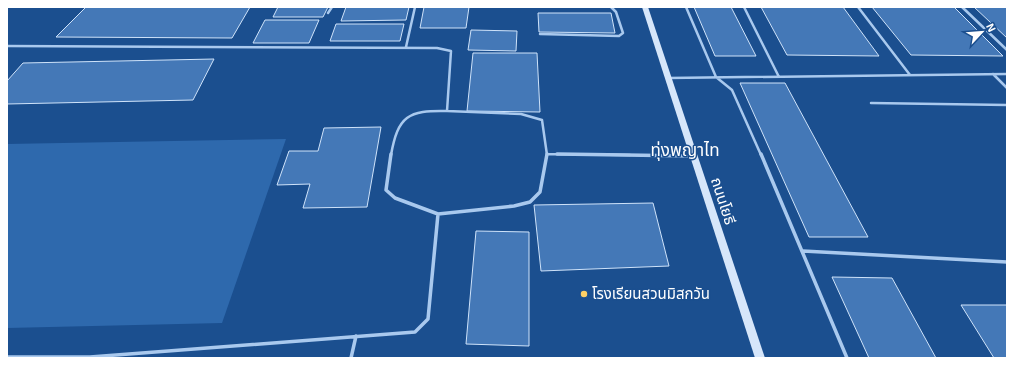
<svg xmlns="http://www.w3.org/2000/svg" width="1014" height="365" font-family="'Exo 2','Noto Sans Thai',sans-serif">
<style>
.green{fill:#2e69ad}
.building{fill:#4478b7;stroke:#cfe3fa}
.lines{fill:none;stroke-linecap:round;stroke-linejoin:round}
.lane-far1{stroke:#a9c9ee;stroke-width:2.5}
.lane{stroke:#a9c9ee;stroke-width:3.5}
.secondary{fill:#d6e6fa;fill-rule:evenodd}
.poi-dot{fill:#ffd166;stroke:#1b4f8f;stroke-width:1.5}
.labels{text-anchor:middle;stroke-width:3;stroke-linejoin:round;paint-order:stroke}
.street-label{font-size:15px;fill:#fff;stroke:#1b4f8f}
.poi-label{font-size:15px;fill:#fff;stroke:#1b4f8f;text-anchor:start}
.quarter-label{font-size:17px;fill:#fff;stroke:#1b4f8f}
</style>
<rect width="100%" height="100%" fill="#1b4f8f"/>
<path class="green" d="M 286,139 L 222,323 L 7,328 L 7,144 Z"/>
<path class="building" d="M 86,7 L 250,7 L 232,38 L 56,37 Z
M 278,7 L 328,7 L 323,17 L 273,17 Z
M 346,7 L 409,7 L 406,20 L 341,21 Z
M 424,7 L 469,7 L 466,28 L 420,28 Z
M 694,7 L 731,7 L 756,56 L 715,56 Z
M 761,7 L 843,7 L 879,56 L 787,55 Z
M 872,7 L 954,7 L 1003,56 L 911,55 Z
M 974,7 L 1007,7 L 1007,38 Z
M 538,13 L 611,13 L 615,33 L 539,32 Z
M 265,20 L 319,20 L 309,43 L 253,43 Z
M 336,24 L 404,24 L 400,41 L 330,41 Z
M 471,30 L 517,31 L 516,51 L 468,50 Z
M 473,53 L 537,53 L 540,112 L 467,111 Z
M 214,59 L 193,100 L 7,104 L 7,81 L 23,63 Z
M 740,83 L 785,83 L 868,237 L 809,237 Z
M 381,127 L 367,207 L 303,208 L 310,184 L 277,185 L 289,151 L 318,151 L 324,128 Z
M 653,203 L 669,266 L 541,271 L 534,205 Z
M 476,231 L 529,232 L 529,346 L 466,344 Z
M 832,277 L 892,278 L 936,358 L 869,358 Z
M 961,305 L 1007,305 L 1007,358 L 994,358 Z"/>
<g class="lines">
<path class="lane-far1" d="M 686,7 L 716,77 L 732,90 L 761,155
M 744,7 L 779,77
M 858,7 L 910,75
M 962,7 L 1007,50
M 328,13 L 332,7
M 540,34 L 619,36 L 623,33 L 616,12 L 611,7
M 7,46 L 437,48 L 451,51 L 447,111 L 521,114 L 542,120 L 547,155
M 406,47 L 415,7
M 993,74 L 1007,88
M 668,78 L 1007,74
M 871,103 L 1007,105
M 547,154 L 630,155
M 391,155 C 398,116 408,110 447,111"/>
<path class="lane" d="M 391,154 L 386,190 L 395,198 L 438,214
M 557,154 L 693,156
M 761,154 L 847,358
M 803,251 L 1007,262
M 7,357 L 90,357 L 415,332 L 428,319 L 438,214 L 514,206 L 530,202 L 540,192 L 547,154
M 351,358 L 356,336"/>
<path class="secondary" d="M 642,7 L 648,7 L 765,358 L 755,358 Z"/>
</g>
<circle class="poi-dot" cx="584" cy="294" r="4"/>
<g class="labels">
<g class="street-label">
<text transform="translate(723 201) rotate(72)" y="5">ถนนโยธี</text>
</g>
<g class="poi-label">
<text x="592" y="299">โรงเรียนสวนมิสกวัน</text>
</g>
<g class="quarter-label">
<text x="685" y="156">ทุ่งพญาไท</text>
</g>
</g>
<rect width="1014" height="365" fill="none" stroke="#ffffff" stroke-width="16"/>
<g transform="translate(982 32) rotate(64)" stroke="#1b4f8f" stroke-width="3" paint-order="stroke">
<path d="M0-3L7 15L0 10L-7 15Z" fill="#ffffff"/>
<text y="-6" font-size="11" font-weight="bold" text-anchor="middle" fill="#ffffff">N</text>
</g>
</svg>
